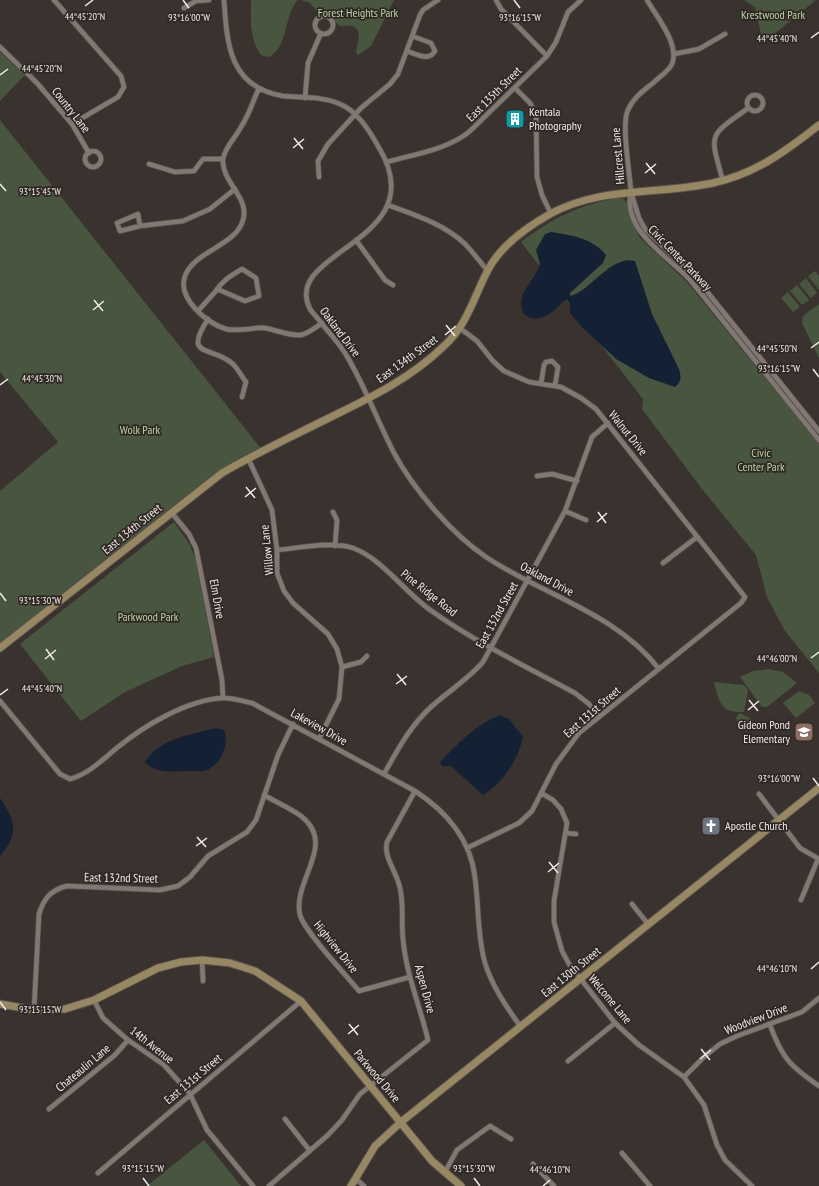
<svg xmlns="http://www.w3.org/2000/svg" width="819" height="1186" font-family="'PT Sans Narrow',sans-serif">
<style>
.green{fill:#49563f}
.water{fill:#142033}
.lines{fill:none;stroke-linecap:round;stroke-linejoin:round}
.street-casing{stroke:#57504d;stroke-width:6}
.secondary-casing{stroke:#57504d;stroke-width:9}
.street{stroke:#817874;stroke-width:4.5}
.secondary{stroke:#978763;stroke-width:7}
.ticks{fill:none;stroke:#f0eae8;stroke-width:1.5}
.labels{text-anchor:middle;stroke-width:3.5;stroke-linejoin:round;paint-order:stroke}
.park-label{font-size:12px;fill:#bad4a4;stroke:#302825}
.street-label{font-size:12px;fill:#f0eae8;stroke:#302825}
.poi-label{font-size:12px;fill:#f0eae8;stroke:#302825;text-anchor:start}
.ticks-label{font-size:10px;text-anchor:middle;fill:#f0eae8;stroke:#302825;stroke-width:3.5;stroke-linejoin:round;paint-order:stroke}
</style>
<rect width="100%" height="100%" fill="#3a322f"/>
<path class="green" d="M 251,0 L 298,0 C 283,17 290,42 270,57 L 261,55 C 249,38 251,19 251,0 Z
M 301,0 L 394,0 L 371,46 L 358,55 L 356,52 C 357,43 364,28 351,26 C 347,25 344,27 341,26 C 335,23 330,16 322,17 L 310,3 Z
M 744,0 L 816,0 L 763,43 L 755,7 Z
M 0,52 L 25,75 L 0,101 Z
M 0,120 L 263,451 L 222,473 L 0,648 L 0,491 L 58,442 L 0,372 Z
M 620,198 L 624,199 L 627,203 L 629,216 L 640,238 L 686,281 L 819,444 L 819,673 L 785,631 L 767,597 L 756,555 L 702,489 L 642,409 L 643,399 L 521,242 C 551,219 582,203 620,198 Z
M 815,271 L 819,276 L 819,290 L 808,276 Z
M 806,278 L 817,293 L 811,298 L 799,284 Z
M 797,285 L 809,300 L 802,305 L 790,291 Z
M 788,292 L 800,307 L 793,312 L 781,298 Z
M 819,304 L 819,358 L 802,323 L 803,316 Z
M 174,522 L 190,545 L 196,561 L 214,657 L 182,666 L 125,692 L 81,721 L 20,644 Z
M 769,669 L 783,672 L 797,683 L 767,707 L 762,707 L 740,677 L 753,671 Z
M 714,682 L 744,685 L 748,690 L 744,712 C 721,713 719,703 714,682 Z
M 799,691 L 809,695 L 815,703 L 796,718 L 783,703 Z
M 740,713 L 753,720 L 753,725 L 747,731 L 739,725 L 736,717 Z
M 204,1140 L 241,1186 L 147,1186 Z"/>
<path class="water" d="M 551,232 C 570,235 593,238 606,255 L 603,263 L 570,293 L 570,296 C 589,292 612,254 635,261 L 652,314 L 679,369 C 681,376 682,382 675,387 L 649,378 L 616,359 L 582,327 L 570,313 L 570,304 L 567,300 L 562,302 C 555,313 535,326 523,313 C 515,293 535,282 540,264 L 536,250 L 545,234 Z
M 500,715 L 509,719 L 523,737 C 518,760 503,783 483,795 L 451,766 L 442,766 L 440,762 C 458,744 475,725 500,715 Z
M 216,728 L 224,730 C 229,745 222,763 207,770 C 203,772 197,771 192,771 C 176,771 157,775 145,762 C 160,738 190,735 216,728 Z
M 0,798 C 15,821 20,833 0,856 Z"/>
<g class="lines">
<defs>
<path id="street" d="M 54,0 L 121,76 L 124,87 L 118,97 L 72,124
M 224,0 C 227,44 229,87 283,96 C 302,98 322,96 340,104 C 357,111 369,130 378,146 C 437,242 280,250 310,309 C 313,314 319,319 322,324 C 331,335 341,345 348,358 C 366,389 378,422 394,453 C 414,490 452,534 486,557 C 543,595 616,613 659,669
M 496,0 L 501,9 L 547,56
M 647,0 C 656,16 680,44 672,64 C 668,72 659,77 653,83 C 643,91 633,98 628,110 C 621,123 630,175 631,192 C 621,231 670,257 691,281 L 819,440
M 184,8 L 196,1 L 209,0
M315 25a9 9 0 1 1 18 0a9 9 0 1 1-18 0Z
M 0,47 L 37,83 L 72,124 L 89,153
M 407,51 C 416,54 429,62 435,51 L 431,43 L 412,36
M 674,54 L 699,49 L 725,34
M 259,88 C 253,101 249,115 241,127 C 236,137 225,147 223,159 C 221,182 250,197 243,220 C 236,246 194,251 185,276 C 177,299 207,323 226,329 C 234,331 242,329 250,329 C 255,328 260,327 265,328 C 276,330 290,336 301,335 C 309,333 315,328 322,323
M 515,88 L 530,103 L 536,114 L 537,177 L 542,195 L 551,214
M747 103a8 8 0 1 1 16 0a8 8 0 1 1-16 0Z
M 305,98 L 308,63 L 321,33
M85 159a8 8 0 1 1 16 0a8 8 0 1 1-16 0Z
M 387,162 C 415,154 446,150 469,132 L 547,56 L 556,42 L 568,12 L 581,0
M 149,164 L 175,172 L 194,171 L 203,159 L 223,159
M 319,177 L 318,161 L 328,144 L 361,108 L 390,84 L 398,74 L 420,15 L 423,10 L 438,0
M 723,181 C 710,134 707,137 747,109
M 631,192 L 639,218 L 645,229 L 696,278 L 819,431
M 388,205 C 415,215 444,224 465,244 C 473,252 480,262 487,270
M 140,226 L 138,214 L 117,223 L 120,231 L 140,226 L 183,221 L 210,209 L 235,189
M 356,240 L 385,280 L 393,285
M 198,311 L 215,292 C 222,281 230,276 242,269 L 256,278 L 259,296 L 245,301 L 217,289
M 208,319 C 182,359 212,345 233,364 C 238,369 242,377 246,382 L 242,397
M 461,329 L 477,341 L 493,361 L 504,371 L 529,382 L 561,387 L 581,398 L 596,409 L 745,597 L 741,603 L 579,733 L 556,764 L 532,811 L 519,823 L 467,848
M 541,384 L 544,365 L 546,362 L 552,361 L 558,367 L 555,386
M 248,458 L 272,510 L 277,550 L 277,573 L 284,591 L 293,603 L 328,634 L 337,649 L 342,667 L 339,699 L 319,739
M 537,476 L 552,474 L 577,481
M 565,511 L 586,520
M 171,512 L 189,534 L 196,548 L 222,680 L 223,698
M 333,512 L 337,520 L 335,546
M 277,550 C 299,548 333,541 353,548 C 383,559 406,594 433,612 C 477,643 527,667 575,693 L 589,704 L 599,717
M 663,563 L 697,537
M 342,667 L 361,662 L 367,656
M 0,701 L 60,774 L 70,779 C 89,774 103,759 118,747 C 145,725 186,701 221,698 C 231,697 242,701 252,703 L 415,791 C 446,811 471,840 475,878 C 479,906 477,935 485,963 C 492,986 506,1006 520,1026
M 384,774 C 398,749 410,726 432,706 C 449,691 468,679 483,662 L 565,511 L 592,437 L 608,423
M 541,793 L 553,800 L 561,809 L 567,823 L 554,901 L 554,922 L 562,951 L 569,964 L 615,1023 L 639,1045 L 684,1077 L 704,1105 L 717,1145 L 725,1160 L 752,1186
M 759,794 L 800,848 L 819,859
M 264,795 C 276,802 290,808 301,816 C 338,845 292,880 300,915 C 305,932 346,975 359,991 L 410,977
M 566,833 L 576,834
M 801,900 L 818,859
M 632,904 L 648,924
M 202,960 L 203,981
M 94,1000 L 103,1018 L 128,1040 L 164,1065 L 190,1094 L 207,1130 L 253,1186
M 34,1010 L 39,914 C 44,898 51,890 67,886 L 160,890 L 178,886 L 190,877 L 208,856 L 247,832 L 256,820 L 278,755 L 293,724
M 770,1025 C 782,1058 790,1066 819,1086
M 568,1061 L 615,1023
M 684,1077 L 705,1056 L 720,1044 L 737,1036 L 802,1012 L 819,998
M 49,1109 L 115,1055 L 128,1040
M 285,1119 L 310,1151
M 622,1153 L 650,1186
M 533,1164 L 554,1186
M 445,1172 L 457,1150 L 490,1126 L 511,1139
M 98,1173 L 301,1001
M 356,1179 L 364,1186
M 269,1186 L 328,1135 L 342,1120 L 360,1094 L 428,1040 C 420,1006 406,974 403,939 C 401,923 404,904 400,888 C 397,872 383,857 387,842 L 415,791"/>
<path id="secondary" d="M 0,648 L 222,473 C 258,452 297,434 335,415 C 374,396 412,377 444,346 C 467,325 473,299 487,272 C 499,247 527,227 550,214 C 601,186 658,195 713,183 C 755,174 786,151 819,125
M 0,1004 L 34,1010 L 65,1009 L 94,1000 L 158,968 L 181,962 L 202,960 L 230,963 L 255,971 L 301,1001 L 432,1161 L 461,1186
M 351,1186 L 375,1146 L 401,1122 L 819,788"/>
</defs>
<use href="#street" class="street-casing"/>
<use href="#secondary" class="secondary-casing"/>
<use href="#street" class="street"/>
<use href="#secondary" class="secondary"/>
</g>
<path class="ticks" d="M 183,0 L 189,8M 514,0 L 520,8M 85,6 L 93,0M 811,38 L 819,32M 0,75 L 8,69M 294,138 L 303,149M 293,148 L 304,139M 646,163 L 655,174M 645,173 L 656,164M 0,184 L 6,191M 94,300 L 103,311M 93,310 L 104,301M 446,325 L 455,336M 445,335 L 456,326M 811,348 L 819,342M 813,369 L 819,377M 0,385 L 8,379M 246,487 L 255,498M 245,497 L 256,488M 598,512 L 606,523M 597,522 L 607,513M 0,593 L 6,601M 46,649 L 54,660M 811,658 L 819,652M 45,659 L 56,650M 397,674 L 406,685M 396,684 L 407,676M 0,695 L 8,689M 749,700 L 758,711M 748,710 L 759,701M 813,778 L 819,786M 197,837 L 206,847M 196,846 L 207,838M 549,862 L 558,873M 548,872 L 559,863M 811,969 L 819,962M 0,1002 L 6,1010M 349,1024 L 358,1035M 348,1034 L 359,1025M 701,1049 L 710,1060M 700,1059 L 711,1050M 143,1178 L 149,1186M 474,1178 L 480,1186M 543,1186 L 550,1180"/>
<defs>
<symbol id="building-square" viewBox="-11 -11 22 22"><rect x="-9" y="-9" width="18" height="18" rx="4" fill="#0f9aa8" stroke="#302825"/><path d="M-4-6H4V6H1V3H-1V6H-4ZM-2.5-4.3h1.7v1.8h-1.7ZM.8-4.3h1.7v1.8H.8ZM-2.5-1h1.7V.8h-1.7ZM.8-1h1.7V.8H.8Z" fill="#fff"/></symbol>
<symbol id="school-square" viewBox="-11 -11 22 22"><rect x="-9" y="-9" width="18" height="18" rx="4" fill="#8d6e63" stroke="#302825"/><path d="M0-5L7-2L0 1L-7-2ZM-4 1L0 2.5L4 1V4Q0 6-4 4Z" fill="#fff"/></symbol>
<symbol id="church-square" viewBox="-11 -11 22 22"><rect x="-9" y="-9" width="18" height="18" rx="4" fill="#6b7280" stroke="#302825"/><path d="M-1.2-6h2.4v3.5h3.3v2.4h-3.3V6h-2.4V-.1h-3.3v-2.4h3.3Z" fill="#fff"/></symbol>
</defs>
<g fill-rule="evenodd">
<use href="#building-square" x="504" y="108" width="22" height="22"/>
<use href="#school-square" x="793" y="721" width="22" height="22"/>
<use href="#church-square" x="700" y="815" width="22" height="22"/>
</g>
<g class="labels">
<g class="park-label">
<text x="358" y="17">Forest Heights Park</text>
<text x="773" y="19">Krestwood Park</text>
<text x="140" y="434">Wolk Park</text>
<text x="761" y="457">Civic<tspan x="761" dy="14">Center Park</tspan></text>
<text x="148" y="621">Parkwood Park</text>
</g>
<g class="street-label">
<text transform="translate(494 94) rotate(-45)" y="4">East 135th Street</text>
<text transform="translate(71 110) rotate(52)" y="4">Country Lane</text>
<text transform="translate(618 156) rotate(-95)" y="4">Hillcrest Lane</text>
<text transform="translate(680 258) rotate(46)" y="4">Civic Center Parkway</text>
<text transform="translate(340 332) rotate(53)" y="4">Oakland Drive</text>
<text transform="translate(407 359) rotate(-36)" y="4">East 134th Street</text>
<text transform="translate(628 433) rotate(51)" y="4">Walnut Drive</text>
<text transform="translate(132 529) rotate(-39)" y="4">East 134th Street</text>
<text transform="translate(267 550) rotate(-96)" y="4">Willow Lane</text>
<text transform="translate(547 579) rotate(28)" y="4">Oakland Drive</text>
<text transform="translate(429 593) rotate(38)" y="4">Pine Ridge Road</text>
<text transform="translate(217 599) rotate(80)" y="4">Elm Drive</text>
<text transform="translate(497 615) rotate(-61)" y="4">East 132nd Street</text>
<text transform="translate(592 712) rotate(-41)" y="4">East 131st Street</text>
<text transform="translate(319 727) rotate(29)" y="4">Lakeview Drive</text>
<text transform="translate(121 878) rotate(1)" y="4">East 132nd Street</text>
<text transform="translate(336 947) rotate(51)" y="4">Highview Drive</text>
<text transform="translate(571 972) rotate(-39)" y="4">East 130th Street</text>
<text transform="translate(425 989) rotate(75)" y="4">Aspen Drive</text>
<text transform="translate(610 999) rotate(50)" y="4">Welcome Lane</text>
<text transform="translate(756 1019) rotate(-21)" y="4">Woodview Drive</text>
<text transform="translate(152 1045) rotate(38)" y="4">14th Avenue</text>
<text transform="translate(83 1068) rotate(-40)" y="4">Chateaulin Lane</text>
<text transform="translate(377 1076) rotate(50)" y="4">Parkwood Drive</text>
<text transform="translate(193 1079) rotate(-40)" y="4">East 131st Street</text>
</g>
<g class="poi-label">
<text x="529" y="116">Kentala<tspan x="529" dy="14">Photography</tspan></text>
<text x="790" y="729" text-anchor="end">Gideon Pond<tspan x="790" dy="14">Elementary</tspan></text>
<text x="725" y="830">Apostle Church</text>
</g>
</g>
<g class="ticks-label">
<text x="85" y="20">44°45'20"N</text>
<text x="189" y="21">93°16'00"W</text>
<text x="520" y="21">93°16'15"W</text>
<text x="777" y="42">44°45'40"N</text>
<text x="42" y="72">44°45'20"N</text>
<text x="40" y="195">93°15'45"W</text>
<text x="777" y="352">44°45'50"N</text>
<text x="779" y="372">93°16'15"W</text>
<text x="42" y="382">44°45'30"N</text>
<text x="40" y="604">93°15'30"W</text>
<text x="777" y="662">44°46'00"N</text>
<text x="42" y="692">44°45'40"N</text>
<text x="779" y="782">93°16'00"W</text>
<text x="777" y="972">44°46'10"N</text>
<text x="40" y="1013">93°15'15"W</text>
<text x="143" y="1172">93°15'15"W</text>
<text x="474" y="1172">93°15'30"W</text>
<text x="550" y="1173">44°46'10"N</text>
</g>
</svg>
